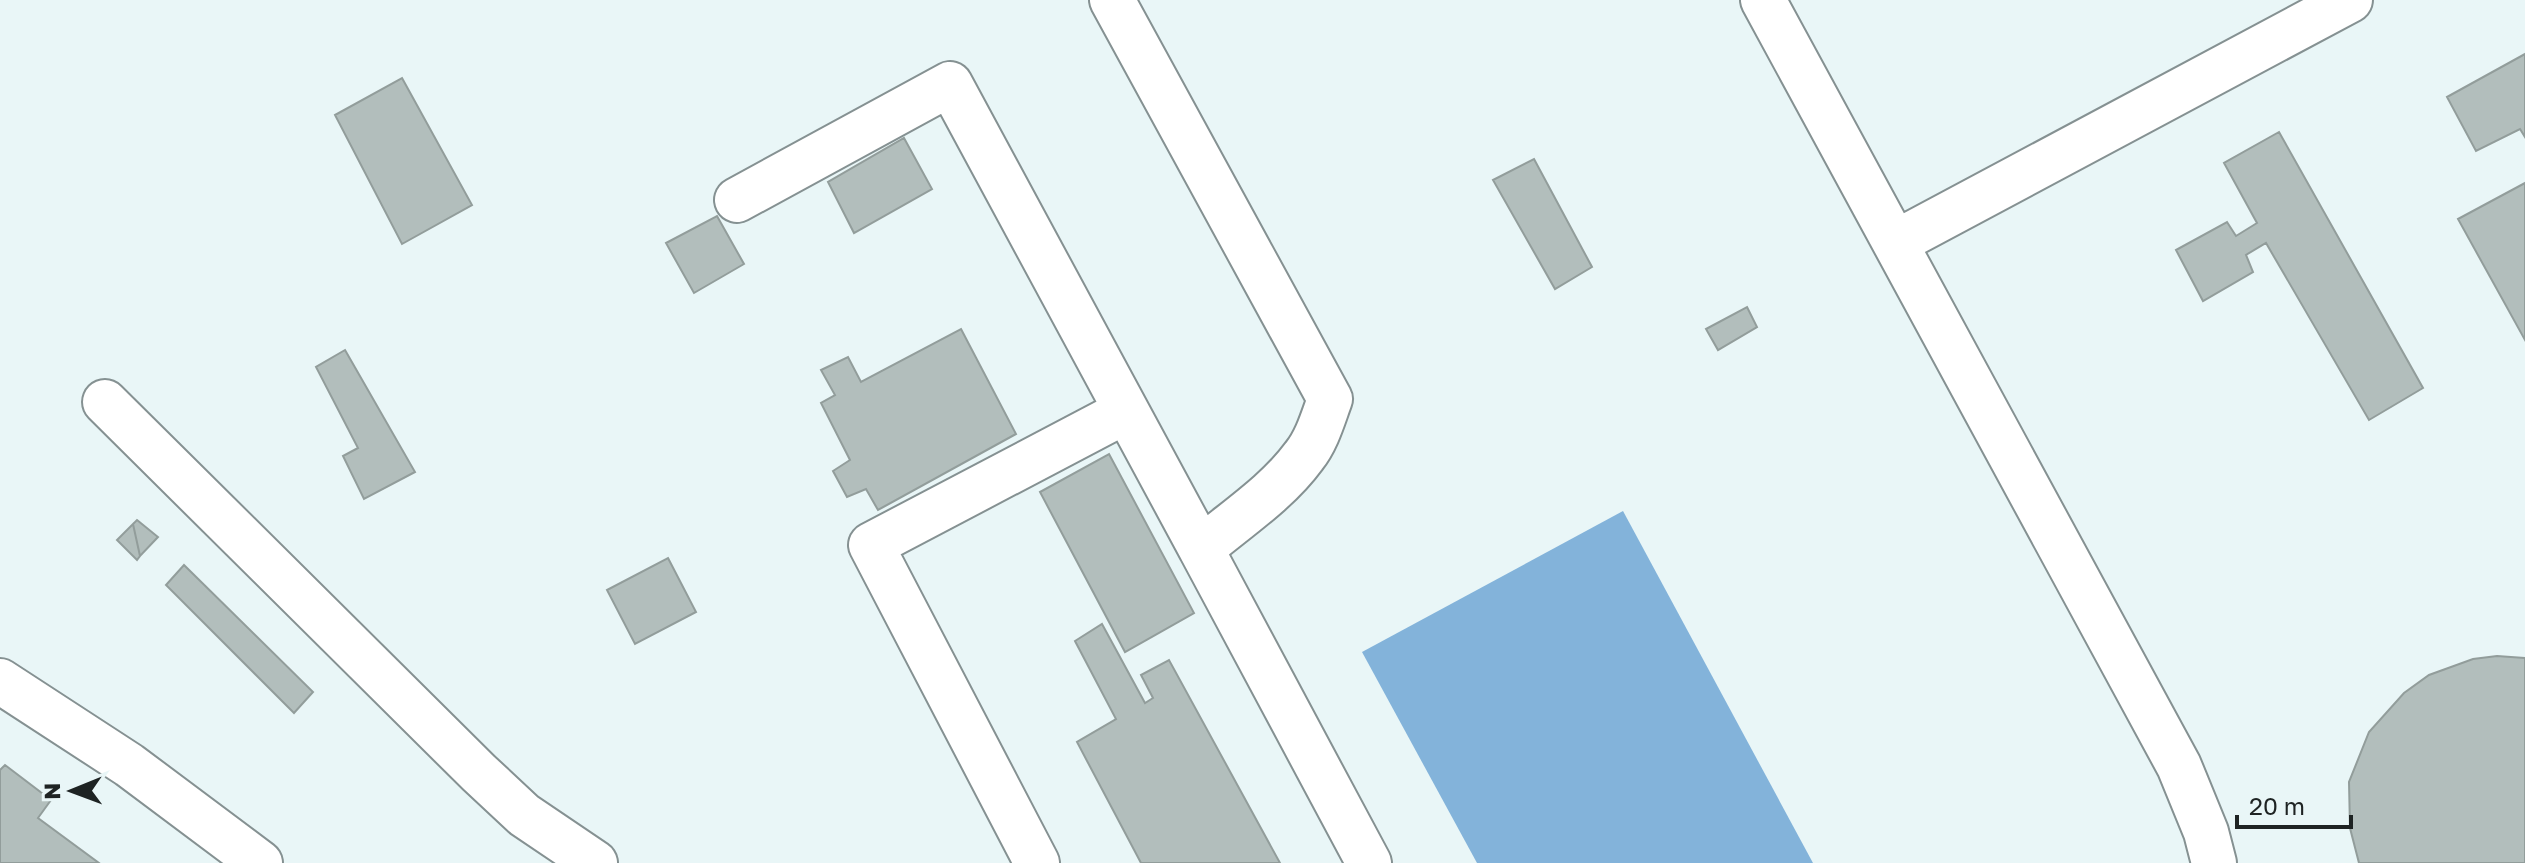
<svg xmlns="http://www.w3.org/2000/svg" width="2525" height="863" font-family="'Golos Text',sans-serif">
<style>
.water{fill:#83b3da}
.building{fill:#b2bebc;stroke:#929d9b;stroke-width:2}
.lines{fill:none;stroke-linecap:round;stroke-linejoin:round}
.minor-casing{stroke:#859192;stroke-width:48}
.minor{stroke:#fff;stroke-width:44}
</style>
<rect width="100%" height="100%" fill="#e9f6f7"/>
<path class="water" d="M 1623,511 L 1813,863 L 1477,863 L 1362,652 Z"/>
<path class="building" d="M 2525,54 L 2525,137 L 2520,129 L 2476,151 L 2447,97 Z
M 402,78 L 472,205 L 402,244 L 335,115 Z
M 2279,132 L 2423,388 L 2369,420 L 2266,243 L 2246,255 L 2253,272 L 2203,301 L 2176,250 L 2227,222 L 2236,236 L 2257,223 L 2224,163 Z
M 904,138 L 932,189 L 854,233 L 828,182 Z
M 1534,159 L 1592,267 L 1555,289 L 1493,180 Z
M 2525,183 L 2525,340 L 2458,219 Z
M 717,216 L 744,264 L 694,293 L 666,243 Z
M 1747,307 L 1757,327 L 1718,350 L 1706,329 Z
M 961,329 L 1016,434 L 878,510 L 866,489 L 847,497 L 833,471 L 850,460 L 821,403 L 835,395 L 821,370 L 848,357 L 861,382 Z
M 345,350 L 415,472 L 364,499 L 343,456 L 358,448 L 316,367 Z
M 1109,454 L 1194,613 L 1125,652 L 1040,492 Z
M 137,520 L 158,537 L 140,556 L 133,524 Z
M 133,524 L 140,556 L 137,560 L 117,540 Z
M 668,558 L 696,612 L 635,644 L 607,590 Z
M 184,565 L 313,692 L 294,713 L 166,585 Z
M 1102,624 L 1145,703 L 1153,698 L 1141,675 L 1169,660 L 1280,863 L 1141,863 L 1077,742 L 1116,719 L 1075,641 Z
M 2497,656 L 2525,658 L 2525,863 L 2359,863 L 2350,828 L 2349,782 L 2369,732 L 2404,693 L 2429,675 L 2473,659 Z
M 5,765 L 51,800 L 38,818 L 99,863 L 0,863 L 0,770 Z"/>
<g class="lines">
<defs>
<path id="minor" d="M 1112,0 L 1330,399 C 1323,418 1317,440 1304,456 C 1277,493 1235,520 1201,549 L 1369,863
M 1763,0 L 1895,243 L 2350,0
M 737,200 L 950,84 L 1201,549
M 1895,243 L 2179,766 L 2206,832 L 2214,863
M 105,402 L 479,773 L 524,815 L 595,863
M 0,681 L 129,765 L 260,863
M 1037,863 L 871,545 L 1126,411"/>
</defs>
<use href="#minor" class="minor-casing"/>
<use href="#minor" class="minor"/>
</g>
<g transform="translate(72 791) rotate(269)" stroke="#e9f6f7" stroke-width="6" paint-order="stroke">
<path d="M0-6L14 30L0 20L-14 30Z" fill="#1e2323"/>
<text y="-12" font-size="22" font-weight="bold" text-anchor="middle" fill="#1e2323">N</text>
</g>
<path d="M2237 815v12h114v-12" fill="none" stroke="#1e2323" stroke-width="4"/>
<text x="2249" y="815" font-size="24" fill="#1e2323" stroke="#e9f6f7" stroke-width="6" paint-order="stroke">20 m</text>
</svg>
